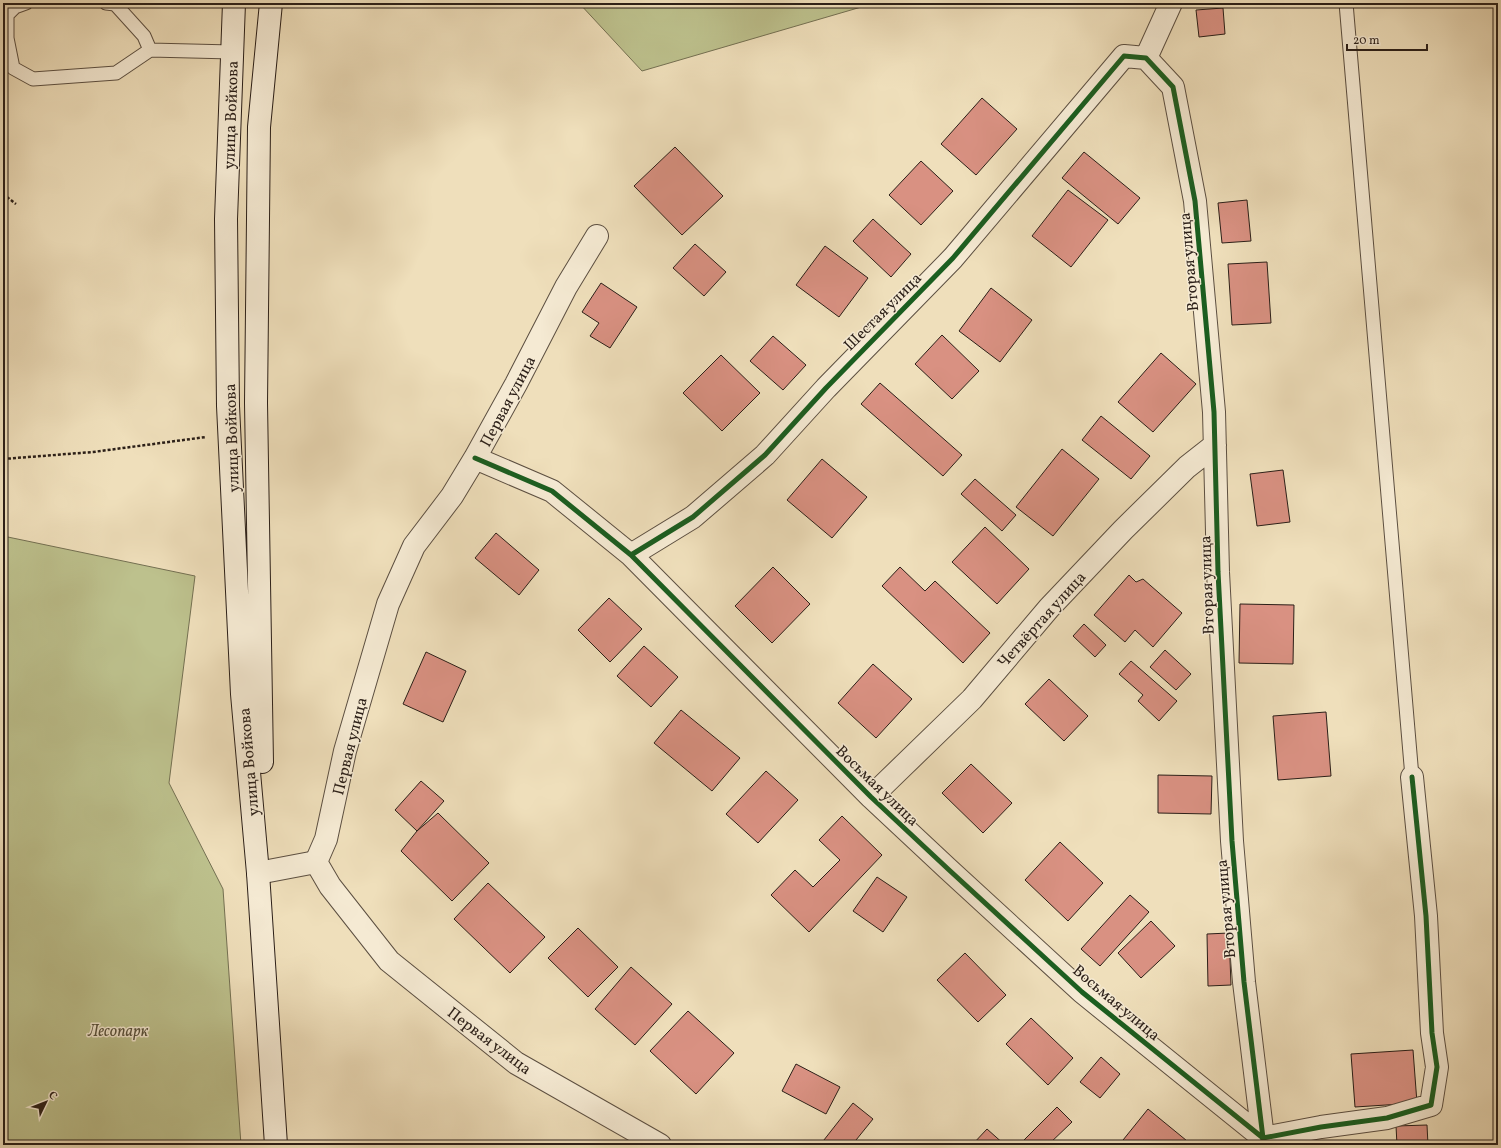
<svg xmlns="http://www.w3.org/2000/svg" width="1501" height="1148" font-family="Vollkorn,serif">
<style>
.green{fill:#bdc18d;stroke:#747052}
.building{fill:#d99182;stroke:#2b1f18}
.lines{fill:none;stroke-linecap:round;stroke-linejoin:round}
.service-casing{stroke:#5c4f41;stroke-width:15}
.minor-casing{stroke:#5c4f41;stroke-width:24}
.tertiary-casing{stroke:#5c4f41;stroke-width:24}
.secondary-casing{stroke:#2b1f18;stroke-width:24}
.path{stroke:#2b1f18;stroke-width:2.5;stroke-dasharray:3 2;stroke-linecap:butt}
.service{stroke:#f5ead3;stroke-width:13}
.minor{stroke:#f5ead3;stroke-width:22}
.tertiary{stroke:#f5ead3;stroke-width:22}
.secondary{stroke:#f5ead3;stroke-width:22}
.cycleway-casing{stroke:#f5ead3;stroke-width:8}
.cycleway{stroke:#1b5e20;stroke-width:5}
.labels{text-anchor:middle;stroke-width:3;stroke-linejoin:round;paint-order:stroke}
.street-label{font-size:16px;fill:#2b1f18;stroke:#f5ead3}
.park-label{font-size:16px;font-style:italic;fill:#57503b;stroke:#f5ead3}
</style>
<rect width="100%" height="100%" fill="#efdfbb"/>
<filter id="stains"><feTurbulence type="fractalNoise" baseFrequency=".005" numOctaves="4"/><feColorMatrix values="0 0 0 0 .2 0 0 0 0 .09 0 0 0 0 .02 0 0 0 .5 -.17"/></filter>
<radialGradient id="worn" r=".72"><stop offset=".6" stop-color="#630" stop-opacity="0"/><stop offset="1" stop-color="#630" stop-opacity=".3"/></radialGradient>
<path class="green" d="M 579,3 L 875,3 L 642,71 Z
M 3,536 L 195,576 L 169,783 L 223,889 L 241,1145 L 3,1145 Z"/>
<path class="building" d="M 1223,8 L 1225,34 L 1199,37 L 1196,10 Z
M 982,98 L 1017,129 L 976,175 L 941,144 Z
M 675,147 L 723,196 L 682,235 L 634,186 Z
M 1084,152 L 1140,198 L 1118,224 L 1062,178 Z
M 921,161 L 953,191 L 921,225 L 889,195 Z
M 1068,190 L 1108,220 L 1071,267 L 1032,236 Z
M 1247,200 L 1251,241 L 1222,243 L 1218,203 Z
M 873,219 L 911,254 L 891,277 L 853,241 Z
M 695,244 L 726,272 L 704,296 L 673,268 Z
M 825,246 L 868,278 L 839,317 L 796,285 Z
M 1267,262 L 1271,323 L 1232,325 L 1228,264 Z
M 601,283 L 637,307 L 610,348 L 590,336 L 599,323 L 582,312 Z
M 991,288 L 1032,320 L 1000,362 L 959,331 Z
M 942,335 L 979,371 L 952,399 L 915,364 Z
M 773,336 L 806,365 L 783,390 L 750,361 Z
M 1161,353 L 1196,384 L 1153,432 L 1118,402 Z
M 721,355 L 760,393 L 722,431 L 683,393 Z
M 880,383 L 962,455 L 943,476 L 861,404 Z
M 1101,416 L 1150,456 L 1131,479 L 1082,440 Z
M 1062,449 L 1099,479 L 1053,536 L 1016,507 Z
M 822,459 L 867,497 L 832,538 L 787,500 Z
M 1283,470 L 1290,522 L 1257,526 L 1250,474 Z
M 975,479 L 1016,515 L 1002,531 L 961,494 Z
M 985,527 L 1029,569 L 997,604 L 952,562 Z
M 496,533 L 539,570 L 519,595 L 475,558 Z
M 773,567 L 810,604 L 772,643 L 735,606 Z
M 900,567 L 925,591 L 935,581 L 990,633 L 963,663 L 882,586 Z
M 1129,575 L 1136,582 L 1143,579 L 1182,613 L 1153,647 L 1135,630 L 1125,642 L 1094,615 Z
M 609,598 L 642,629 L 610,662 L 578,630 Z
M 1240,604 L 1294,605 L 1293,664 L 1239,663 Z
M 1084,624 L 1106,645 L 1095,657 L 1073,636 Z
M 644,646 L 678,677 L 651,707 L 617,676 Z
M 1165,650 L 1191,674 L 1176,690 L 1150,667 Z
M 426,652 L 466,671 L 443,722 L 403,704 Z
M 1131,661 L 1177,701 L 1159,721 L 1138,701 L 1143,695 L 1119,674 Z
M 873,664 L 912,699 L 876,738 L 838,703 Z
M 1049,679 L 1088,716 L 1064,741 L 1025,704 Z
M 681,710 L 740,758 L 712,791 L 654,743 Z
M 1326,712 L 1331,776 L 1278,780 L 1273,716 Z
M 971,764 L 1012,803 L 983,833 L 942,793 Z
M 766,771 L 798,800 L 758,843 L 726,814 Z
M 1158,775 L 1212,776 L 1211,814 L 1158,813 Z
M 421,781 L 444,801 L 417,831 L 395,810 Z
M 438,813 L 489,863 L 452,901 L 401,851 L 417,831 Z
M 842,816 L 882,855 L 809,932 L 771,895 L 795,870 L 813,887 L 840,860 L 819,840 Z
M 1060,842 L 1103,883 L 1068,921 L 1025,880 Z
M 877,877 L 907,897 L 883,932 L 853,911 Z
M 488,883 L 545,937 L 510,973 L 454,919 Z
M 1130,895 L 1149,912 L 1100,966 L 1081,949 Z
M 1151,921 L 1175,946 L 1141,978 L 1118,953 Z
M 578,928 L 618,967 L 588,997 L 548,958 Z
M 1229,933 L 1231,985 L 1208,986 L 1207,934 Z
M 965,953 L 1006,995 L 978,1022 L 937,980 Z
M 631,967 L 672,1004 L 635,1045 L 595,1009 Z
M 688,1011 L 734,1053 L 696,1094 L 650,1051 Z
M 1031,1018 L 1073,1058 L 1048,1085 L 1006,1044 Z
M 1413,1050 L 1417,1103 L 1355,1107 L 1351,1054 Z
M 1101,1057 L 1120,1074 L 1100,1098 L 1080,1082 Z
M 796,1064 L 840,1087 L 826,1114 L 782,1091 Z
M 853,1103 L 873,1119 L 852,1145 L 820,1145 Z
M 1057,1107 L 1072,1122 L 1048,1145 L 1025,1145 L 1022,1142 Z
M 1148,1109 L 1192,1145 L 1119,1145 Z
M 1427,1125 L 1428,1145 L 1397,1145 L 1396,1126 Z
M 987,1129 L 1005,1145 L 972,1145 Z"/>
<g class="lines">
<defs>
<path id="service" d="M 26,3 L 15,7 L 7,15 L 7,38 L 13,68 L 33,79 L 116,73 L 150,50 L 232,52
M 106,3 L 115,4 L 144,36 L 150,50
M 1346,3 L 1412,777"/>
<path id="minor" d="M 1146,58 L 1171,3
M 597,236 L 566,287 L 516,384 L 475,458 L 452,496 L 414,546 L 388,604 L 345,751 L 326,839 L 316,862 L 330,886 L 389,961 L 516,1063 L 660,1145
M 475,458 L 552,491 L 631,555 L 871,797 L 948,869 L 1082,992 L 1263,1138 L 1321,1127 L 1387,1118 L 1431,1105 L 1437,1067 L 1432,1033 L 1426,916 L 1412,777
M 631,555 L 693,517 L 765,455 L 826,388 L 953,258 L 1124,56 L 1146,58 L 1173,87 L 1195,201 L 1214,412 L 1218,572 L 1232,841 L 1244,982 L 1263,1138 L 1262,1145
M 871,797 L 972,699 L 1049,608 L 1123,530 L 1187,467 L 1215,445"/>
<path id="tertiary" d="M 258,873 L 316,862"/>
<path id="secondary" d="M 234,3 L 226,219 L 228,406 L 242,694 L 258,873 L 276,1145
M 262,762 L 256,403 L 259,127 L 271,3"/>
</defs>
<use href="#service" class="service-casing"/>
<use href="#minor" class="minor-casing"/>
<use href="#tertiary" class="tertiary-casing"/>
<use href="#secondary" class="secondary-casing"/>
<path class="path" d="M 3,194 L 16,204
M 3,459 L 93,452 L 206,437"/>
<use href="#service" class="service"/>
<use href="#minor" class="minor"/>
<use href="#tertiary" class="tertiary"/>
<use href="#secondary" class="secondary"/>
<defs>
<path id="cycleway" d="M 475,458 L 552,491 L 631,555 L 871,797 L 948,869 L 1082,992 L 1263,1138 L 1321,1127 L 1387,1118 L 1431,1105 L 1437,1067 L 1432,1033 L 1426,916 L 1412,777
M 631,555 L 693,517 L 765,455 L 826,388 L 953,258 L 1124,56 L 1146,58 L 1173,87 L 1195,201 L 1214,412 L 1218,572 L 1232,841 L 1244,982 L 1263,1138 L 1262,1145"/>
</defs>
<use href="#cycleway" class="cycleway-casing"/>
<use href="#cycleway" class="cycleway"/>
</g>
<g class="labels">
<g class="street-label">
<text transform="translate(230 115) rotate(-88)" y="6">улица Войкова</text>
<text transform="translate(1188 262) rotate(-95)" y="6">Вторая улица</text>
<text transform="translate(882 311) rotate(-45)" y="6">Шестая улица</text>
<text transform="translate(507 401) rotate(-62)" y="6">Первая улица</text>
<text transform="translate(231 438) rotate(-92)" y="6">улица Войкова</text>
<text transform="translate(1206 585) rotate(-92)" y="6">Вторая улица</text>
<text transform="translate(1041 619) rotate(-48)" y="6">Четвёртая улица</text>
<text transform="translate(349 746) rotate(-76)" y="6">Первая улица</text>
<text transform="translate(248 762) rotate(-95)" y="6">улица Войкова</text>
<text transform="translate(878 785) rotate(44)" y="6">Восьмая улица</text>
<text transform="translate(1225 909) rotate(-95)" y="6">Вторая улица</text>
<text transform="translate(1117 1002) rotate(40)" y="6">Восьмая улица</text>
<text transform="translate(490 1040) rotate(37)" y="6">Первая улица</text>
</g>
<g class="park-label">
<text x="118" y="1036">Лесопарк</text>
</g>
</g>
<rect width="1501" height="1148" fill="none" stroke="#efdfbb" stroke-width="16"/>
<rect x="4" y="4" width="1493" height="1140" fill="none" stroke="#2b1f18" stroke-width="2"/>
<rect x="8" y="8" width="1485" height="1132" fill="none" stroke="#2b1f18"/>
<g transform="translate(46 1102) rotate(47)" stroke="#f5ead3" stroke-width="3" paint-order="stroke">
<path d="M0-3L7 15L0 10L-7 15Z" fill="#2b1f18"/>
<text y="-6" font-size="11" font-weight="bold" text-anchor="middle" fill="#2b1f18">С</text>
</g>
<path d="M1347 44v6h80v-6" fill="none" stroke="#2b1f18" stroke-width="2"/>
<text x="1353" y="44" font-size="12" fill="#2b1f18" stroke="#f5ead3" stroke-width="3" paint-order="stroke">20 m</text>
<rect width="100%" height="100%" filter="url(#stains)"/>
<rect width="100%" height="100%" fill="url(#worn)"/>
</svg>
